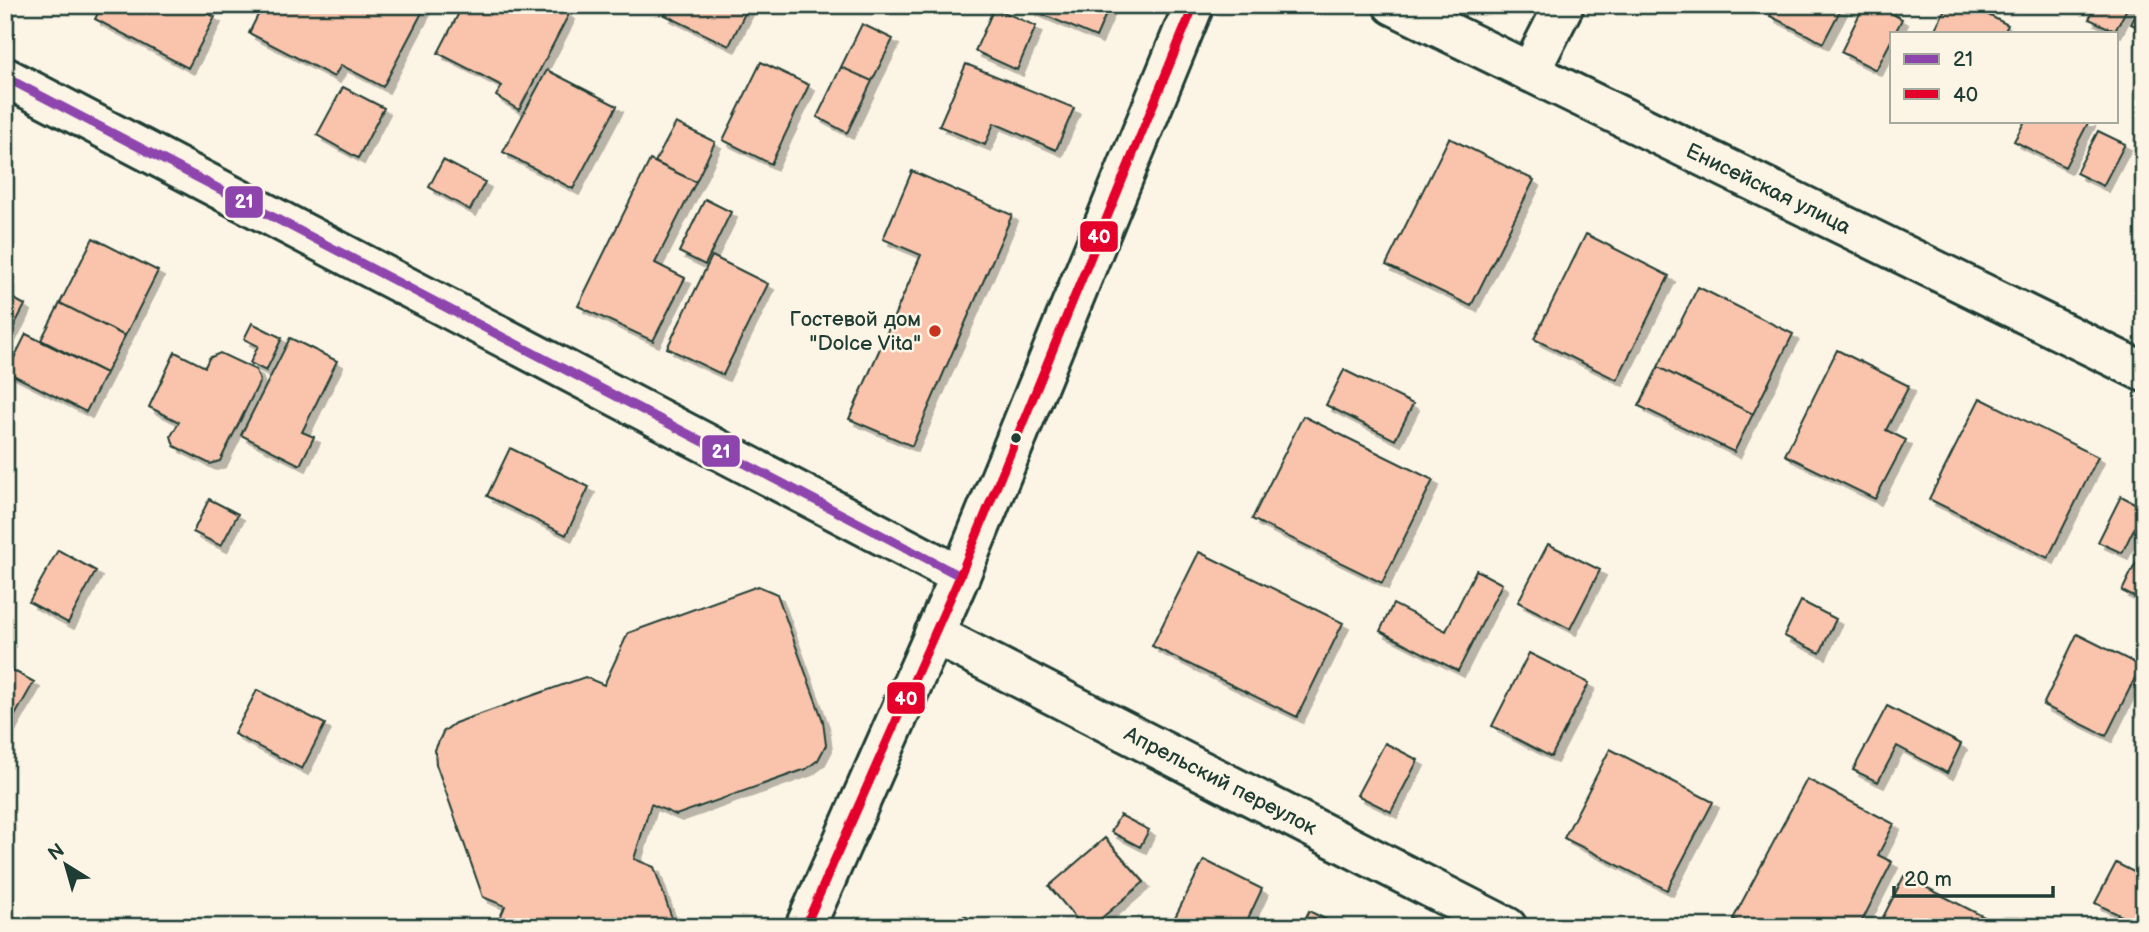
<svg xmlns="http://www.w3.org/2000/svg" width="2149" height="932" font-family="'Balsamiq Sans',sans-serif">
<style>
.building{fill:#fac4ac;stroke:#1f3d34;stroke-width:2;filter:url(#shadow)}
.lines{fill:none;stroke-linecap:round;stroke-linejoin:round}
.minor-casing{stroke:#1f3d34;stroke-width:44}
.minor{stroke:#fcf5e5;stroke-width:38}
.bus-1-casing{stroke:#fcf5e5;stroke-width:14}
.bus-2-casing{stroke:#fcf5e5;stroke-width:14}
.bus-1{stroke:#8e44ad;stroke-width:9}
.bus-2{stroke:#e4002b;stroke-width:9}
.poi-dot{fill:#c8321e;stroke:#fcf5e5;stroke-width:2.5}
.bus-dot{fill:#1f3d34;stroke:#fcf5e5;stroke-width:2.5}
.labels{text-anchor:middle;stroke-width:5;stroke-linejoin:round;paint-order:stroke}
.street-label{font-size:21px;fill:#1f3d34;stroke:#fcf5e5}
.poi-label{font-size:21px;fill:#1f3d34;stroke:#fcf5e5;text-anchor:end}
.line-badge{stroke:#fcf5e5;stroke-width:2.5}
.badge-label{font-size:19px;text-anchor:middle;font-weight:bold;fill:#fff}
</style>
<defs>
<filter id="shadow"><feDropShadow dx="6" dy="6" stdDeviation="0" flood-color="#0004"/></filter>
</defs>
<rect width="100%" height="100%" fill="#fcf5e5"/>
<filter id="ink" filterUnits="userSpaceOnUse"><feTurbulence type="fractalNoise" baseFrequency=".0143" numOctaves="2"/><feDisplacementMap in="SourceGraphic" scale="14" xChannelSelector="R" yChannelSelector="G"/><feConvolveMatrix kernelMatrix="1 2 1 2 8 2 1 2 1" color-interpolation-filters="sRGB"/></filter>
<g filter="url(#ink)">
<path class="building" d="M 102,5 L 192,5 L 215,17 L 188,68 L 95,19 Z
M 263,5 L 426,5 L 383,87 L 341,65 L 334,77 L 249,33 Z
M 463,5 L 553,5 L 569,14 L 519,110 L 496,96 L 502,86 L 438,53 Z
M 670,5 L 749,5 L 729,46 L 665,15 Z
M 1031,5 L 1110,5 L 1096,37 L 1030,9 Z
M 1776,5 L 1843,5 L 1823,43 L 1770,16 Z
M 1864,5 L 1876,5 L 1902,19 L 1895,33 L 1892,33 L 1892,39 L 1876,70 L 1841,52 Z
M 1947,5 L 1969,5 L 2008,25 L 2004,33 L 1933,33 Z
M 2096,5 L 2129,5 L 2115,31 L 2089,19 Z
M 2141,5 L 2144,5 L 2144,30 L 2131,24 Z
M 994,8 L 1036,26 L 1017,70 L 975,51 Z
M 862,24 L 893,39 L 872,81 L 841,67 Z
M 761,62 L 809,85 L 771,164 L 723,140 Z
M 966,64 L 1074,108 L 1056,150 L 994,123 L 985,145 L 939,126 Z
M 841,67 L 872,81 L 847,133 L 817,117 Z
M 547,70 L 617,106 L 573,189 L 503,152 Z
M 343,87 L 384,108 L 358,158 L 317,135 Z
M 2025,121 L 2089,121 L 2065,167 L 2014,141 Z
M 676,123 L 715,142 L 696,182 L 655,162 Z
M 2098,131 L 2125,144 L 2103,186 L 2076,173 Z
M 1449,138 L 1534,180 L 1471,306 L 1386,265 Z
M 443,160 L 485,182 L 470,210 L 429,187 Z
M 650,160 L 696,182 L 655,263 L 685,278 L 653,341 L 578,306 Z
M 912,171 L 1012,215 L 912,446 L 849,419 L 921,255 L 883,239 Z
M 705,199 L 731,212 L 705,265 L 679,252 Z
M 1586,234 L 1669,276 L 1617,380 L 1534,339 Z
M 93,238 L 158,271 L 125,336 L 60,303 Z
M 712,256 L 768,284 L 723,375 L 667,348 Z
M 1698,287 L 1793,334 L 1753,414 L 1658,367 Z
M 5,294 L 25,305 L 5,343 Z
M 60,303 L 125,336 L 106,373 L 41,340 Z
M 252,323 L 282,338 L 266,371 L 250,363 L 258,346 L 244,339 Z
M 26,334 L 106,373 L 86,412 L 7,372 Z
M 290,338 L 337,361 L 302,432 L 314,437 L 300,465 L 241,435 Z
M 1837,350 L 1909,386 L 1886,430 L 1906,440 L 1875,499 L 1785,455 Z
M 175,352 L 205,367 L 209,358 L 220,353 L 256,370 L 260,381 L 220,461 L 210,464 L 174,446 L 171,436 L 179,422 L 149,407 Z
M 1658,367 L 1753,414 L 1734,452 L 1639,406 Z
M 1344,370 L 1413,404 L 1395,440 L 1326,405 Z
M 1980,398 L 2098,457 L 2048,558 L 1929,499 Z
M 1303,416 L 1433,480 L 1382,583 L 1252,519 Z
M 510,448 L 589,487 L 566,535 L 487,496 Z
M 2121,496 L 2144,508 L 2122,553 L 2098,542 Z
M 209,499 L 238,514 L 221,546 L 193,532 Z
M 1548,544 L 1600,570 L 1570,629 L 1518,602 Z
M 2144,546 L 2144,602 L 2122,591 Z
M 58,550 L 96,571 L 68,623 L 29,602 Z
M 1199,552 L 1343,623 L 1297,717 L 1152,646 Z
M 1476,570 L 1502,584 L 1458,671 L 1380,631 L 1393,604 L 1446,631 Z
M 758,586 L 777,594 L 823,721 L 826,745 L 818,760 L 806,769 L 676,815 L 651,804 L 634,859 L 654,867 L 675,927 L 496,927 L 505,906 L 483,897 L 436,764 L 435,750 L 443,732 L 455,723 L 585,677 L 604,685 L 628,633 Z
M 1801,601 L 1836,619 L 1820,653 L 1784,636 Z
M 2077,634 L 2141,666 L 2106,736 L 2043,705 Z
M 1529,653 L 1589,683 L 1551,757 L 1492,726 Z
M 5,666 L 34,682 L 5,733 Z
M 257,690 L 325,724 L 302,769 L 234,734 Z
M 1887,706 L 1961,744 L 1947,773 L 1897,746 L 1878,782 L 1853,770 Z
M 1385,743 L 1418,760 L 1391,812 L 1357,795 Z
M 1610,749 L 1713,802 L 1667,890 L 1564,838 Z
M 1807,779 L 1894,824 L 1878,855 L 1892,862 L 1859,927 L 1748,927 L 1733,919 Z
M 1120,815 L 1149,830 L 1140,847 L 1111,832 Z
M 1105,838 L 1144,882 L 1091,927 L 1083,927 L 1049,886 Z
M 1204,860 L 1262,889 L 1244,927 L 1170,927 Z
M 2116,863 L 2144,877 L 2144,927 L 2095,903 Z
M 1904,876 L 1992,921 L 1989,927 L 1878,927 Z
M 1309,911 L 1341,927 L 1301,927 Z
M 964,916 L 985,927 L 958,927 Z"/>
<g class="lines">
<defs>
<g id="minor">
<path id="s1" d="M 1393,5 L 2144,372"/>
<path d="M 1530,72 L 1564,5"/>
<path d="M 5,77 L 960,576"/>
<path id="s2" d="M 934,634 L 1507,927"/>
<path d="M 805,927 L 960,576 L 1194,5"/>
</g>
</defs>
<use href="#minor" class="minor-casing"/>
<use href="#minor" class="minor"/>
<defs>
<path id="bus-1" d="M 5,77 L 960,576"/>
<path id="bus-2" d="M 805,927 L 960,576 L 1194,5"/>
</defs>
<use href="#bus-1" class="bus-1-casing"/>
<use href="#bus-2" class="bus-2-casing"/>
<use href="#bus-1" class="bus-1"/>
<use href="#bus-2" class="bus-2"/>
</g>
</g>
<circle class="poi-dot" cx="935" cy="331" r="7"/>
<circle class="bus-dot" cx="1016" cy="438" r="6"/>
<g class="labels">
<g class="street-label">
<text dy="7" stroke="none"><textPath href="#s1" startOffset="418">Енисейская улица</textPath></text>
<text dy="7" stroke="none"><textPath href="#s2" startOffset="322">Апрельский переулок</textPath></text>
</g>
<g class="poi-label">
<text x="921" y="326">Гостевой дом<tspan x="921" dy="24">"Dolce Vita"</tspan></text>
</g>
</g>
<g class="line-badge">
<rect x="224" y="185" width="40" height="34" rx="7" fill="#8e44ad"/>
<rect x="1079" y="220" width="40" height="33" rx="7" fill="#e4002b"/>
<rect x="701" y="434" width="40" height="34" rx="7" fill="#8e44ad"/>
<rect x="886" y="681" width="40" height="34" rx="7" fill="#e4002b"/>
</g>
<g class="badge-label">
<text x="244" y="208">21</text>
<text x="1099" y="243">40</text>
<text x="721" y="458">21</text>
<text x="906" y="705">40</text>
</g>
<rect width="2149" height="932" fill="none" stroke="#fcf5e5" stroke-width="28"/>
<rect x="14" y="14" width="2121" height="904" fill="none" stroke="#1f3d34" stroke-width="2.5" filter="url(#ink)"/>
<rect x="1890" y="32" width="228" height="91" fill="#fcf5e5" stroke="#a4ab9e" stroke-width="2"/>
<rect x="1904" y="54" width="35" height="10" fill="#8e44ad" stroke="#a4ab9e" stroke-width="2"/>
<text x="1953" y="66" font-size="21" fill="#1f3d34">21</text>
<rect x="1904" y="89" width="35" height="10" fill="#e4002b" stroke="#a4ab9e" stroke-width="2"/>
<text x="1953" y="102" font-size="21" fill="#1f3d34">40</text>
<g transform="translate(66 865) rotate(323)" stroke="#fcf5e5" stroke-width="5" paint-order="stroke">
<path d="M0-5L12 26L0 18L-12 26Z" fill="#1f3d34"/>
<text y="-10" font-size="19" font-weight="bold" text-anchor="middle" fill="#1f3d34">N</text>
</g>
<path d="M1894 886v10h159v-10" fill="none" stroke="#1f3d34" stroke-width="3.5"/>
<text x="1904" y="886" font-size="21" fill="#1f3d34" stroke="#fcf5e5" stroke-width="5" paint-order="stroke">20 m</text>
</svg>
